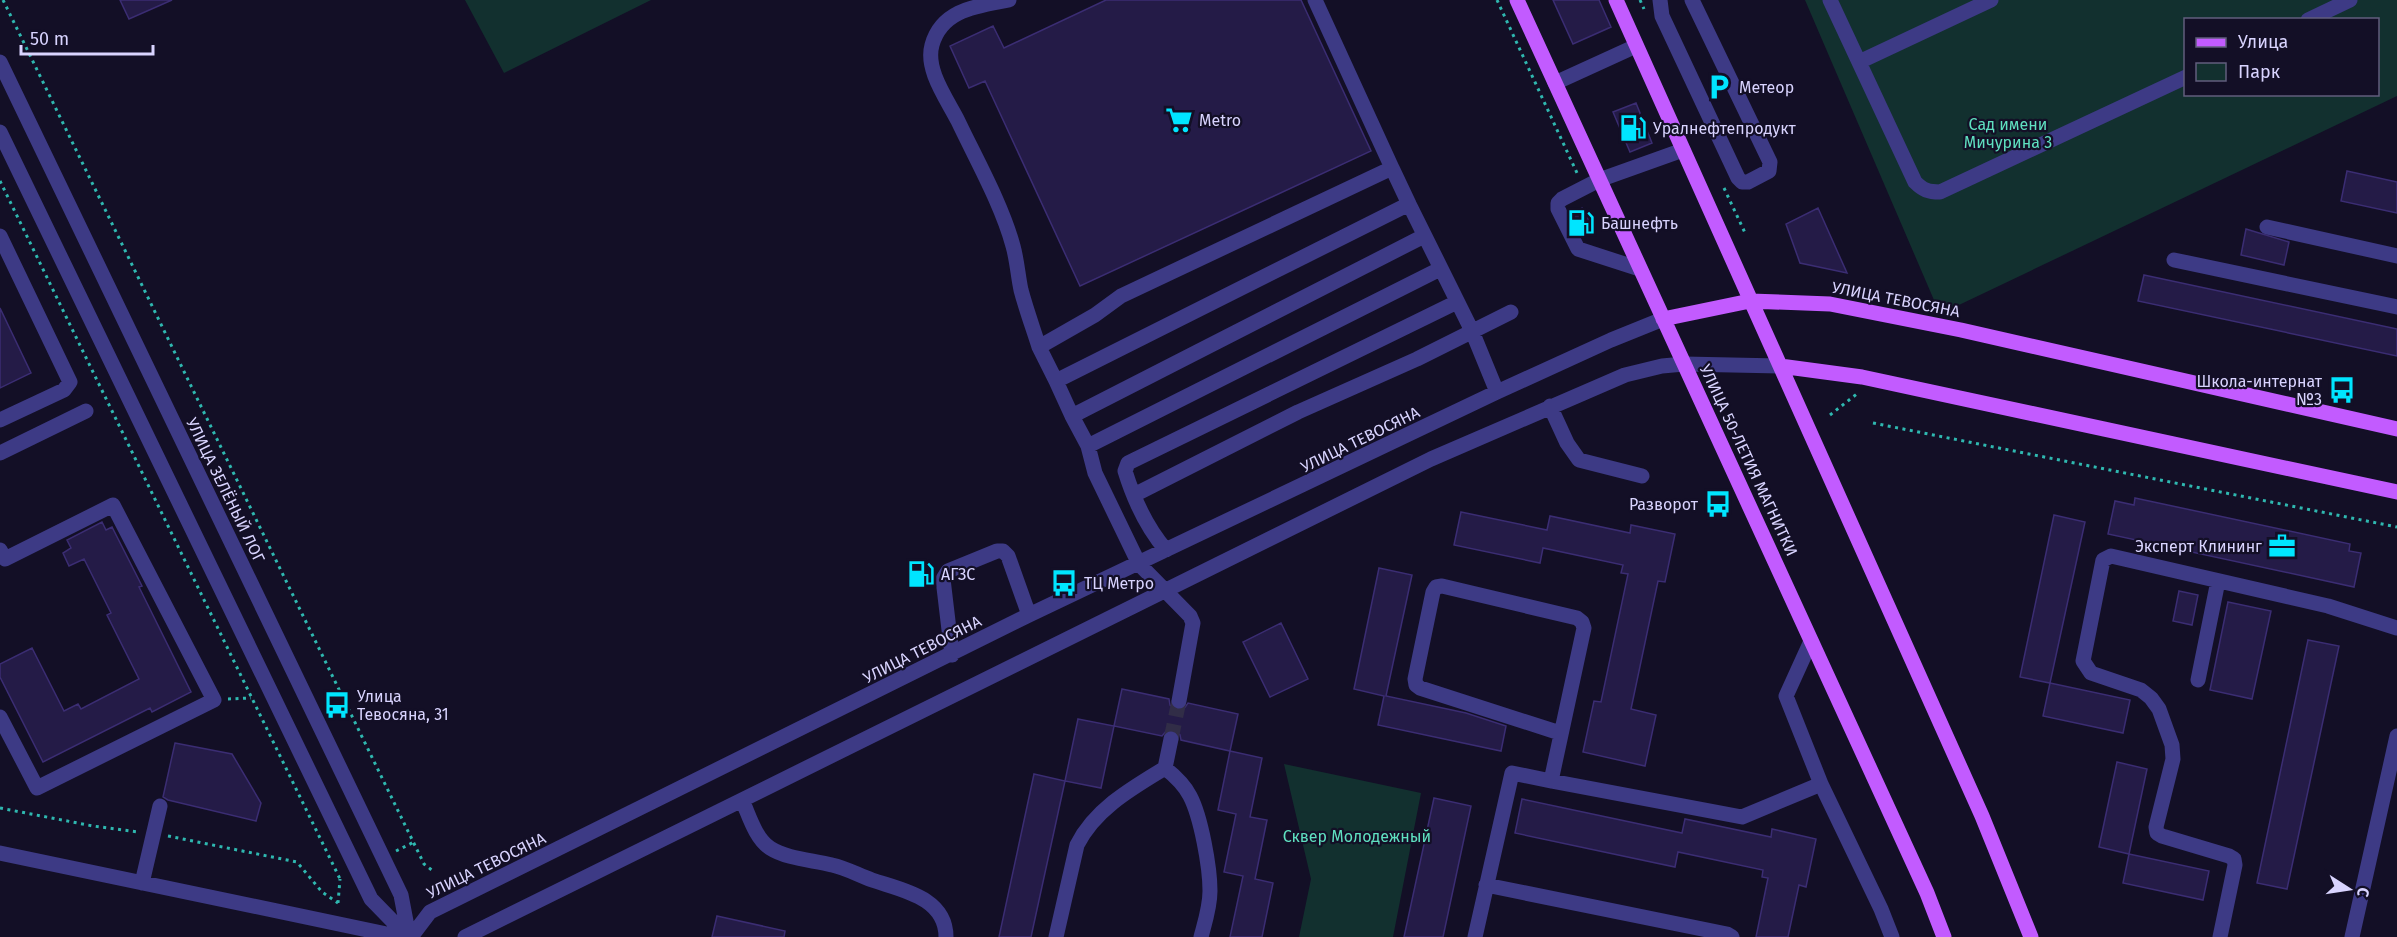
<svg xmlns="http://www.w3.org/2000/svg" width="2397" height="937" font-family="'Fira Sans',sans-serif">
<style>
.green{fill:#12302f;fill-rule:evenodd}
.building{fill:#241b47;stroke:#3b2d73;stroke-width:1.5}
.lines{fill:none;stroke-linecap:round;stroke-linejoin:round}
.minor-tunnel{stroke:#312d47;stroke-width:15;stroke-dasharray:15 8;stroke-linecap:butt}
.path{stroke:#2fb8b0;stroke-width:3;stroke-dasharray:3 4.5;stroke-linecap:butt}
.minor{stroke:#3d3a85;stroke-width:15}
.major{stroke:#c25bff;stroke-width:15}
.labels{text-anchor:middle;stroke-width:4.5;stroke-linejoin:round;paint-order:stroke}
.poi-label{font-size:16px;fill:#d9d4ff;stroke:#130f26;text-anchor:start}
.park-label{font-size:16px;fill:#5fe0c0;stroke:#130f26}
.street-label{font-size:16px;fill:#d9d4ff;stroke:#130f26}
</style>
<rect width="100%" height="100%" fill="#130f26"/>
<path class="green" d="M 465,0 L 651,0 L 504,73 Z
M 1805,0 L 2397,0 L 2397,96 L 1940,314 ZM 2186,20 L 2378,20 L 2378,94 L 2186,94 Z
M 1284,764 L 1421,793 L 1393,937 L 1299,937 L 1311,879 Z"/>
<path class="building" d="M 120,0 L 172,0 L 129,19 Z
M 1106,0 L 1301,0 L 1371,151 L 1080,286 L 985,81 L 969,88 L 950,46 L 993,26 L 1004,48 Z
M 1553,0 L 1599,0 L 1611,27 L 1573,44 Z
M 1636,103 L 1652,143 L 1630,152 L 1613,112 Z
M 2347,171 L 2397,182 L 2397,213 L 2341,201 Z
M 1582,208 L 1593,226 L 1581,233 L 1572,215 Z
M 1818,208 L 1847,273 L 1800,263 L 1786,224 Z
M 2246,229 L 2289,242 L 2284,265 L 2241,255 Z
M 2144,275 L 2397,329 L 2397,356 L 2138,301 Z
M 0,308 L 31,373 L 0,388 Z
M 2135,498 L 2350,544 L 2349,551 L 2361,553 L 2354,587 L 2108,534 L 2115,501 L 2134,505 Z
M 1461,512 L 1547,530 L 1550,516 L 1630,533 L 1631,525 L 1675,534 L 1665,582 L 1658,581 L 1631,709 L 1656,715 L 1645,766 L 1583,752 L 1594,701 L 1601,702 L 1628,574 L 1621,573 L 1623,565 L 1543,548 L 1540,563 L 1454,545 Z
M 2054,515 L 2085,522 L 2050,683 L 2020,677 Z
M 102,522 L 106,530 L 112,527 L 142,586 L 139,587 L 191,692 L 152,712 L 150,708 L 43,762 L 0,677 L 0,664 L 32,648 L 64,711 L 78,704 L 81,709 L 139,679 L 107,615 L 111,613 L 84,559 L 69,566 L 63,553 L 71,548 L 67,540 Z
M 1379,568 L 1412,575 L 1386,696 L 1466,713 L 1506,726 L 1501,751 L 1378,725 L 1384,696 L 1354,689 Z
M 2179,591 L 2198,595 L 2192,625 L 2173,621 Z
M 2228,602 L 2271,611 L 2252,699 L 2210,690 Z
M 1281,623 L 1308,679 L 1270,697 L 1243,642 Z
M 2308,640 L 2339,646 L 2287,889 L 2257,883 Z
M 2050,683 L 2130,700 L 2123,733 L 2043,716 Z
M 1122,689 L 1169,699 L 1170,705 L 1177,710 L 1183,710 L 1188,703 L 1238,714 L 1230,751 L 1181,740 L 1180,735 L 1174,730 L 1167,730 L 1162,736 L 1114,726 Z
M 1078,719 L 1114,726 L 1101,788 L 1065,781 Z
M 175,743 L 232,754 L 261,803 L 256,821 L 168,800 L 163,797 Z
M 1230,751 L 1262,758 L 1250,817 L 1267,820 L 1255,879 L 1273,883 L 1262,937 L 1230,937 L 1243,876 L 1224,872 L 1236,814 L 1218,810 Z
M 2117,762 L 2147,769 L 2129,854 L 2099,847 Z
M 1034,774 L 1065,781 L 1031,937 L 999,937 Z
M 1434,798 L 1471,806 L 1443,937 L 1404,937 Z
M 1522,799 L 1682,833 L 1685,819 L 1771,837 L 1772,829 L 1816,839 L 1806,887 L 1799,885 L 1788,937 L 1756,937 L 1768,878 L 1762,877 L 1763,870 L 1678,852 L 1675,867 L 1515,833 Z
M 2129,854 L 2209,871 L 2203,900 L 2123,883 Z
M 717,916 L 785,931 L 784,937 L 712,937 Z"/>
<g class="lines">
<path class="minor-tunnel" d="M 1171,739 L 1179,701"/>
<path class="path" d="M 3,0 L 424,864 L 433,871
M 1497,0 L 1577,173
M 1640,0 L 1644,9
M 0,181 L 340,879
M 1724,188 L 1746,235
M 1830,415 L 1858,393
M 1873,423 L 2397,527
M 228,699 L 251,698
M 0,808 L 93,826 L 138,832
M 168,836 L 297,862 L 322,892 L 338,903
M 396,851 L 414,842
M 338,903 L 340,879"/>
<path class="minor" d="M 1009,0 C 978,6 942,9 932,45 C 925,70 947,99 958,121 C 976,159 1002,205 1013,246 C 1017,260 1018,276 1021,290 C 1026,309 1033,328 1039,347
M 1315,0 L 1392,168
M 1660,0 L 1662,16 L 1738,178 L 1742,182 L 1748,182 L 1769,171 L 1770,162 L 1692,0
M 1830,0 L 1915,182 C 1923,190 1928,192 1940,192 L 2186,77
M 2308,20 L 2350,0
M 0,62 L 401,895 L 409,937
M 1859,62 L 1991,0
M 1555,83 L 1636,46
M 0,132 L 371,899 L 408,937
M 2267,227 L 2397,256
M 0,236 L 70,382 L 64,390 L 0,420
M 1424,236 L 1072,416 L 1056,381 L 1409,204 L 1472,331 L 1497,392
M 2174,260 L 2397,307
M 1640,269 L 1578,249 L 1558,209 L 1558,203 L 1562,199 L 1599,180 L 1683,150
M 1056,381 L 1039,347 L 1095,315 L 1121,296 L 1392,168 L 1409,204
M 1550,406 L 1567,443 L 1579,460 L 1642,476
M 1072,416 L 1088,446 L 1440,269
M 1088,446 L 1095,473 L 1139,564 L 1190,616 L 1193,623 L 1179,701
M 0,453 L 86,411
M 1134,495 L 1298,412 L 1417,359 L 1511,312
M 0,550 L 5,559 L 113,505 L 214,700 L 37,788 L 0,717
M 1166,550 C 1147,528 1134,500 1125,471 L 1128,463 L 1457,302
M 1811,641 L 1786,696 L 1821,784 L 1881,909 L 1892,937
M 952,655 L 943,579 L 948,571 L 997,551 L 1003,551 L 1008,556 L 1029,615
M 2198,680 L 2218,581
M 1560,733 L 1420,688 L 1416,685 L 1415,679 L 1433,592 L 1436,587 L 1442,586 L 1577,618 L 1582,622 L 1584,628 L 1551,781 L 1742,817 L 1821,784
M 1165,768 C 1175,776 1184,784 1190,796 C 1201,817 1210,867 1210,891 C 1210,907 1205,922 1201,937
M 742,800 C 749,815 755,838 770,848 C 787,859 813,860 832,865 C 846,868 858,875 872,880 C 901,890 946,897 946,937
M 0,853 L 401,937
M 142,883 L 160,806
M 1486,885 L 1727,934 L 1732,937
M 411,937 L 430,912 L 1029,615 L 1497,392 L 1611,340 L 1663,319
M 465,937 L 1431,459 L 1625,375 L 1662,366 L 1684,364 L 1780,366
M 1056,937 L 1077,845 C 1095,809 1132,788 1165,768 L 1171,739
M 1475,937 L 1512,773 L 1551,781
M 2220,937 L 2235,865 L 2234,859 L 2229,856 L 2162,836 L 2157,833 L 2156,827 L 2173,759 L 2172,745 L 2159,709 L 2151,698 L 2141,690 L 2091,673 L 2083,661 L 2103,560 L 2111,556 L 2328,606 L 2397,628
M 2352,937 L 2397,736"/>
<path class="major" d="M 1517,0 L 1927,893 L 1944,937
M 1616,0 L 1982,816 L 2031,937
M 1663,319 L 1750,301 L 1830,304 L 1961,330 L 2397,429
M 1780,366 L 1862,377 L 2397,492"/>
</g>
<defs>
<symbol id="parking-bare" viewBox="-9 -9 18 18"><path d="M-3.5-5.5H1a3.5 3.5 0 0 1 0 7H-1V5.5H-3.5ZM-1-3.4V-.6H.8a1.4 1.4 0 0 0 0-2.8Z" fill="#00e5ff" stroke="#130f26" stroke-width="2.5" paint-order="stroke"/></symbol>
<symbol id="supermarket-bare" viewBox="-9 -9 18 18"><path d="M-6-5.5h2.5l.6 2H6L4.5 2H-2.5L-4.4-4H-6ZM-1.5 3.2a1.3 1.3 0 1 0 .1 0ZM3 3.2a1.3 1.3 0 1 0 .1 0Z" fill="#00e5ff" stroke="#130f26" stroke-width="2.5" paint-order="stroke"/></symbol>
<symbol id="fuel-bare" viewBox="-9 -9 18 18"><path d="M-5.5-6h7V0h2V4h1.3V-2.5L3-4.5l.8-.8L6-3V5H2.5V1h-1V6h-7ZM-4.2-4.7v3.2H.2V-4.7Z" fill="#00e5ff" stroke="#130f26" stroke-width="2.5" paint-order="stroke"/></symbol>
<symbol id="bus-bare" viewBox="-9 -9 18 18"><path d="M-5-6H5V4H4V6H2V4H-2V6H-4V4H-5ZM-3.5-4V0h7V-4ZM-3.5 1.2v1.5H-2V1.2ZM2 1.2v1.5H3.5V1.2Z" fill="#00e5ff" stroke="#130f26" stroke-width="2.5" paint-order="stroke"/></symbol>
<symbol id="office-bare" viewBox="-9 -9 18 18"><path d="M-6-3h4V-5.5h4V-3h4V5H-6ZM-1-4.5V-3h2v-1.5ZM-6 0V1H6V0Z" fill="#00e5ff" stroke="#130f26" stroke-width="2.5" paint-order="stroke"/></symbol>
</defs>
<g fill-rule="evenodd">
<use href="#parking-bare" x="1700" y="68" width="38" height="38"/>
<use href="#supermarket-bare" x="1160" y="101" width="38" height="38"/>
<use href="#fuel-bare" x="1614" y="109" width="38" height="38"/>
<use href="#fuel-bare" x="1562" y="204" width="38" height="38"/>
<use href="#bus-bare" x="2323" y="371" width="38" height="38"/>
<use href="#bus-bare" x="1699" y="485" width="38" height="38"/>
<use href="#office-bare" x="2263" y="527" width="38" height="38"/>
<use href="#fuel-bare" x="902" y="555" width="38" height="38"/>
<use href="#bus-bare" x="1045" y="564" width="38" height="38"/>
<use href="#bus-bare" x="318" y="686" width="38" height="38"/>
</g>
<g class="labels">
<g class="poi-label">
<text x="1739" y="93">Метеор</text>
<text x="1199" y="126">Metro</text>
<text x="1653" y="134">Уралнефтепродукт</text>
<text x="1601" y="229">Башнефть</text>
<text x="2322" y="387" text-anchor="end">Школа-интернат<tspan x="2322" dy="18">№3</tspan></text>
<text x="1698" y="510" text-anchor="end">Разворот</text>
<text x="2262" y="552" text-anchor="end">Эксперт Клининг</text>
<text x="941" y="580">АГЗС</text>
<text x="1084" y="589">ТЦ Метро</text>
<text x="357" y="702">Улица<tspan x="357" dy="18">Тевосяна, 31</tspan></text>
</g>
<g class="park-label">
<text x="2008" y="130">Сад имени<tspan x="2008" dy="18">Мичурина 3</tspan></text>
<text x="1357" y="842">Сквер Молодежный</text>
</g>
<g class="street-label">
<text transform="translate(1896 299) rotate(11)" y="6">УЛИЦА ТЕВОСЯНА</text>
<text transform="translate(1360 439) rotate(-26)" y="6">УЛИЦА ТЕВОСЯНА</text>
<text transform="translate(1749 460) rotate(65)" y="6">УЛИЦА 50-ЛЕТИЯ МАГНИТКИ</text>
<text transform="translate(226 490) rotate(64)" y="6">УЛИЦА ЗЕЛЁНЫЙ ЛОГ</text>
<text transform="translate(922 649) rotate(-27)" y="6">УЛИЦА ТЕВОСЯНА</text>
<text transform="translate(486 865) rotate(-26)" y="6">УЛИЦА ТЕВОСЯНА</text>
</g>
</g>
<rect x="2184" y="18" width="195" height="78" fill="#130f26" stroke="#625e7d" stroke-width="1.5"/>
<rect x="2196" y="38" width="30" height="9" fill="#c25bff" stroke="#625e7d" stroke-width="1.5"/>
<text x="2238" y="48" font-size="18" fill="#d9d4ff">Улица</text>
<rect x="2196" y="63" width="30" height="18" fill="#12302f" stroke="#625e7d" stroke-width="1.5"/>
<text x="2238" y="78" font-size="18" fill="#d9d4ff">Парк</text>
<g transform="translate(2349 889) rotate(102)" stroke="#130f26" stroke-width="4.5" paint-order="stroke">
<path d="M0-4.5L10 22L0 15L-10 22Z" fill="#d9d4ff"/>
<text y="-9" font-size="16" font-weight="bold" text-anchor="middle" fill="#d9d4ff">С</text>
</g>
<path d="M21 45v9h132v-9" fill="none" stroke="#d9d4ff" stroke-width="3"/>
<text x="30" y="45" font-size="18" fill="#d9d4ff" stroke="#130f26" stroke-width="4.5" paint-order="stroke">50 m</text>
</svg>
